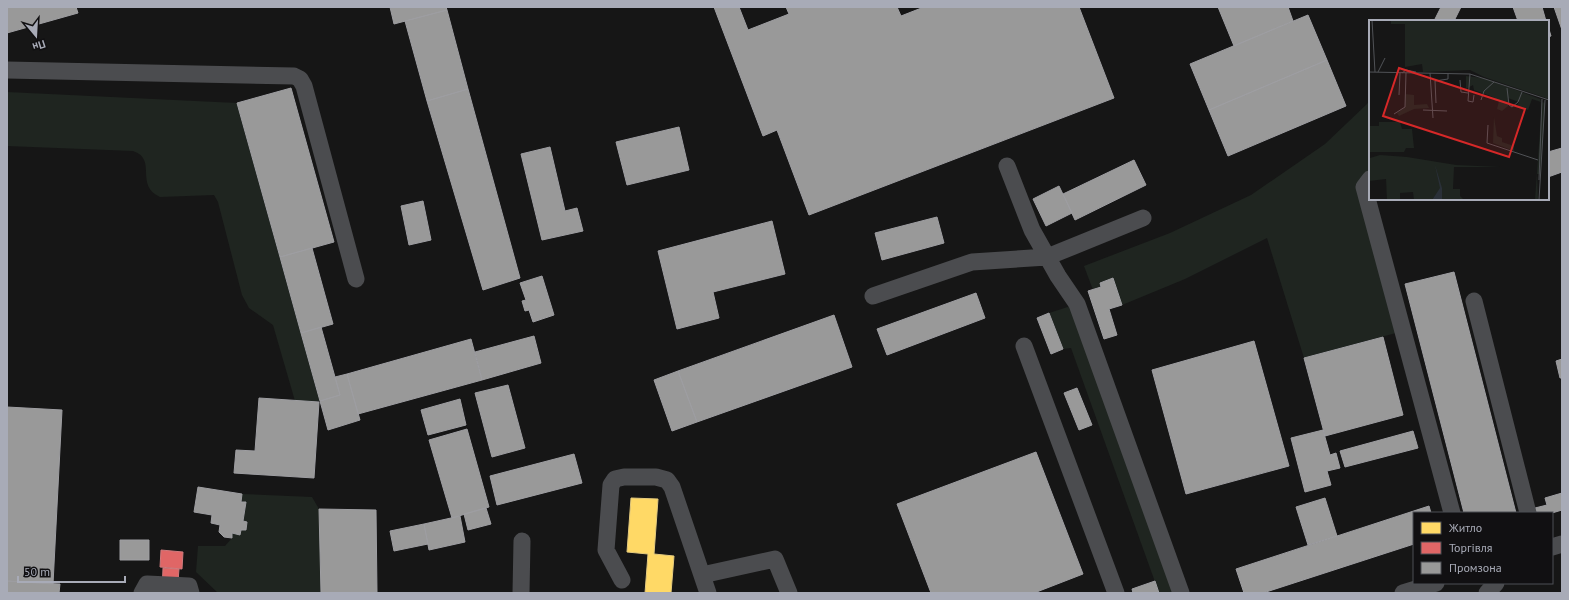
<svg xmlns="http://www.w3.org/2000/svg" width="1569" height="600" font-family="'PT Sans',sans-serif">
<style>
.green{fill:#1f2520}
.homes{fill:#ffd966;stroke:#e5cb7e}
.shops{fill:#e06666;stroke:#cf7b7e}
.industry{fill:#999;stroke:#9e9ea2}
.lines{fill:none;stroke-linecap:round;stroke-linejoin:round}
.minor{stroke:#4b4c4f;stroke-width:17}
.inset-road{fill:none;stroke:#505256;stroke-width:1}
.view{fill:#d62828;fill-opacity:0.15;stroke:#d62828;stroke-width:2}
.inset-edge{fill:none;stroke:#a8abb7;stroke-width:2}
</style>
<rect width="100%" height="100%" fill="#161616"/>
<path class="green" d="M 7,92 L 237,103 L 320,401 L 295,401 L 273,325 L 249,308 L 242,295 L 218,202 L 214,195 L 160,197 C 134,185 158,159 133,151 L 7,146 Z
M 1370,99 L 1370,179 L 1403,331 L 1304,358 L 1267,238 L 1185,279 L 1122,305 L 1113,278 L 1100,283 L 1101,287 L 1093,290 L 1084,266 L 1170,233 L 1251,195 L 1325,144 L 1367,104 Z
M 1077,304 L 1181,593 L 1159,593 L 1071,348 L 1063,349 L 1049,313 Z
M 242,494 L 312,497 L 319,509 L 321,593 L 218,593 L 196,572 L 198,546 L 225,546 L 232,538 L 232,533 L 240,534 L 241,530 L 246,530 L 247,522 L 243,521 L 246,503 L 241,502 Z"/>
<path class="homes" d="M 631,498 L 658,499 L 654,554 L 674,556 L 671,593 L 645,593 L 648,554 L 627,552 Z"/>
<path class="shops" d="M 161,550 L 183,552 L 182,569 L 160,567 Z
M 163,568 L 179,569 L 177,593 L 162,593 Z"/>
<path class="industry" d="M 7,7 L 76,7 L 78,13 L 7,33 Z
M 390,7 L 446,7 L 447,10 L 394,24 Z
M 714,7 L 739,7 L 748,30 L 789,14 L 786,7 L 897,7 L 901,16 L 924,7 L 1079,7 L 1114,98 L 809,215 L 777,130 L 763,136 Z
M 1218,7 L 1288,7 L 1293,21 L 1234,46 Z
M 1441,7 L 1461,7 L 1454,21 L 1434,21 Z
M 1513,7 L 1542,7 L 1546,21 L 1518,21 Z
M 1554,7 L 1562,7 L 1562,30 Z
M 447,10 L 468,89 L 427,101 L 405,21 Z
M 1308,15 L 1327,60 L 1209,110 L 1190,64 Z
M 1548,26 L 1551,36 L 1548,37 Z
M 1327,60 L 1346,106 L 1228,156 L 1209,110 Z
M 291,88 L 334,242 L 280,257 L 237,103 Z
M 468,89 L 520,278 L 483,290 L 427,101 Z
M 679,127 L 689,170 L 627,185 L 616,142 Z
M 550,147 L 565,211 L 577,208 L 583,231 L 542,240 L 521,154 Z
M 1562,148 L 1562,172 L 1548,177 L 1548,152 Z
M 1134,160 L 1146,185 L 1075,220 L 1063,194 Z
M 1059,186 L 1072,213 L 1046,226 L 1033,199 Z
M 423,201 L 431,240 L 409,245 L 401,206 Z
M 937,217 L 944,243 L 882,260 L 875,233 Z
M 772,221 L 785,274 L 713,292 L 719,318 L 677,329 L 658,251 Z
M 312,248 L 333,324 L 301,333 L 280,257 Z
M 1454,272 L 1516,513 L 1464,513 L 1405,284 Z
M 542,276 L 554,315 L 533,322 L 529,310 L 525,311 L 522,301 L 526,300 L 520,283 Z
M 1113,278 L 1122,305 L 1109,309 L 1117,335 L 1104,339 L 1088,291 L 1101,287 L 1100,283 Z
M 976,293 L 985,318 L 887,355 L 877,329 Z
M 1049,313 L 1063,349 L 1051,354 L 1037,318 Z
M 834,315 L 852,367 L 697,422 L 678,371 Z
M 321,327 L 340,395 L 320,401 L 301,333 Z
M 534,336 L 541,363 L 482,380 L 475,352 Z
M 1383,337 L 1403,415 L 1325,436 L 1304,358 Z
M 471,339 L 482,380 L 358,414 L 347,374 Z
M 1254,341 L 1289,466 L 1186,494 L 1152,370 Z
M 1562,359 L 1562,378 L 1560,378 L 1556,361 Z
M 678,371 L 697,422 L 672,431 L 654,380 Z
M 347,374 L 360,420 L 328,430 L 320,401 L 340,395 L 335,377 Z
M 508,385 L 525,448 L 492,457 L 475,393 Z
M 1077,388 L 1092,425 L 1079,430 L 1064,393 Z
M 259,398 L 319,402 L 314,478 L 234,473 L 236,450 L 255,451 Z
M 460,399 L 466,425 L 428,435 L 421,410 Z
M 7,407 L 62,410 L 53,584 L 7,581 Z
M 467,429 L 489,507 L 452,518 L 429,440 Z
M 1323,430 L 1330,455 L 1336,453 L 1340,468 L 1327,471 L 1331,485 L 1305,492 L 1291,438 Z
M 1413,431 L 1418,448 L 1345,467 L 1340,451 Z
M 1036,452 L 1083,574 L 1034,593 L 931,593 L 897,504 Z
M 574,454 L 582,483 L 497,505 L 490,476 Z
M 198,487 L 242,494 L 241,502 L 246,502 L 243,521 L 247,522 L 246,530 L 241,530 L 240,535 L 232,533 L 232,538 L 224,537 L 219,532 L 220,525 L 211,523 L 212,515 L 194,512 Z
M 1562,493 L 1562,510 L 1552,513 L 1537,513 L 1535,508 L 1547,505 L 1545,498 Z
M 1325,498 L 1337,536 L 1308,545 L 1296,507 Z
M 1429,506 L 1431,513 L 1414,513 L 1414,544 L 1263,593 L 1244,593 L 1236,569 Z
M 486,508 L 491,524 L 468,530 L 464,514 Z
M 319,509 L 376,510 L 377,593 L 321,593 Z
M 460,516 L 465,542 L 429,550 L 424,524 Z
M 424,524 L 428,544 L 394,551 L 390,531 Z
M 120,540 L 149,540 L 149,560 L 120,560 Z
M 7,581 L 60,584 L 59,593 L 7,593 Z
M 1155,581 L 1159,593 L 1133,593 L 1132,589 Z"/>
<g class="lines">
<path class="minor" d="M 7,70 L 294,76 L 300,79 L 304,86 L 356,279
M 1007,166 L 1032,230 L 1058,276 L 1077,304 L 1181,593
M 1370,179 L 1364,187 L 1452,513
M 873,296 L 972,262 L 1047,257 L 1143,218
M 1474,301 L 1528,513
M 1024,346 L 1116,593
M 1552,547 L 1562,544
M 702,575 L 775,559 L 789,593
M 622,580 L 606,550 L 611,485 L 615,479 L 624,477 L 656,477 L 667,480 L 672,487 L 708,593
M 142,593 L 147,584 L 189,586 L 191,593
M 521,593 L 522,541
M 1403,593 L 1436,583
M 1487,593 L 1496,583"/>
</g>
<g transform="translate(1369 20)">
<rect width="180" height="180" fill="#161616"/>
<path d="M 22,0 L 180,0 L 180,79 L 115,57 L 101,50 L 54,52 L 53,44 L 36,47 L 36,4 L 22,4 ZM 97,56 L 114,58 L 171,79 L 172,82 L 163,79 L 159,90 L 148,86 L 150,82 L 139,78 L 139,86 L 133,91 L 128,89 L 130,81 L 124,77 L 105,70 L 104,65 L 97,69 ZM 36,74 L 45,75 L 45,85 L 58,84 L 60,88 L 45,89 L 30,96 L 28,93 L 36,87 ZM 173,82 L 176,83 L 171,154 L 168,154 L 169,180 L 166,180 ZM 125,97 L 128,116 L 133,118 L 133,122 L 145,126 L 145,131 L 124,123 ZM 10,102 L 31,102 L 33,109 L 43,109 L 45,128 L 37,128 L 35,132 L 0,132 L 1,106 L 10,106 ZM 11,135 L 38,137 L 87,145 L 131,147 L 85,147 L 84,169 L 91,169 L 91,176 L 95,180 L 73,180 L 71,169 L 63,180 L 45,180 L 44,172 L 31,173 L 31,180 L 18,180 L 17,159 L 0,161 L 0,136 L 1,138 Z" fill="#1f2520"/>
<path d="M 66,145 L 73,168 L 73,180 L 63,180 L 71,168 Z" fill="#2a3038"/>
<path class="inset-road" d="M 3,0 L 6,52M 0,52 L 101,54 L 180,80M 9,52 L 16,38M 33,53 L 37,50 L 47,52M 61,53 L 64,98M 101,54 L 99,81 L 104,82 L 105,75M 91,60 L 92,72 L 99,73M 138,68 L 140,85 L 143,87 L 149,82 L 153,72M 30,75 L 31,53M 112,80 L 115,71 L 125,62M 67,83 L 66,61 L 79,59 L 79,53M 0,90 L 0,52M 54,90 L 78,91M 25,94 L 36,87 L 37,53M 119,105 L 118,123 L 169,140M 170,160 L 173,79M 170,180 L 176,80"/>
<path class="view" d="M 30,48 L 156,89 L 140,137 L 14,96 Z"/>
<rect width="180" height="180" class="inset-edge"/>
</g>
<rect width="1569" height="600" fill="none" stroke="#a8abb7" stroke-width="16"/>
<rect x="1413" y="512" width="140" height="72" fill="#111012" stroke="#4d4e54"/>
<rect x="1421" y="522" width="20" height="12" fill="#ffd966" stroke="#4d4e54"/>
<text x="1449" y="532" font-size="12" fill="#a8abb7">Житло</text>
<rect x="1421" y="542" width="20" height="12" fill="#e06666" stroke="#4d4e54"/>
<text x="1449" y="552" font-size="12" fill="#a8abb7">Торгівля</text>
<rect x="1421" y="562" width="20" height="12" fill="#999999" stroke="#4d4e54"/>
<text x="1449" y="572" font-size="12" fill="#a8abb7">Промзона</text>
<g transform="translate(36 36) rotate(162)" stroke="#111012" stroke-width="3" paint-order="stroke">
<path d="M0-3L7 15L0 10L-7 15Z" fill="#a8abb7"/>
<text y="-6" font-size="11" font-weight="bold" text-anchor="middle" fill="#a8abb7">Пн</text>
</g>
<path d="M18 576v6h107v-6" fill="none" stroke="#a8abb7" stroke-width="2"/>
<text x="24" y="576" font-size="12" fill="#a8abb7" stroke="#111012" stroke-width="3" paint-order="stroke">50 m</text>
</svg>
